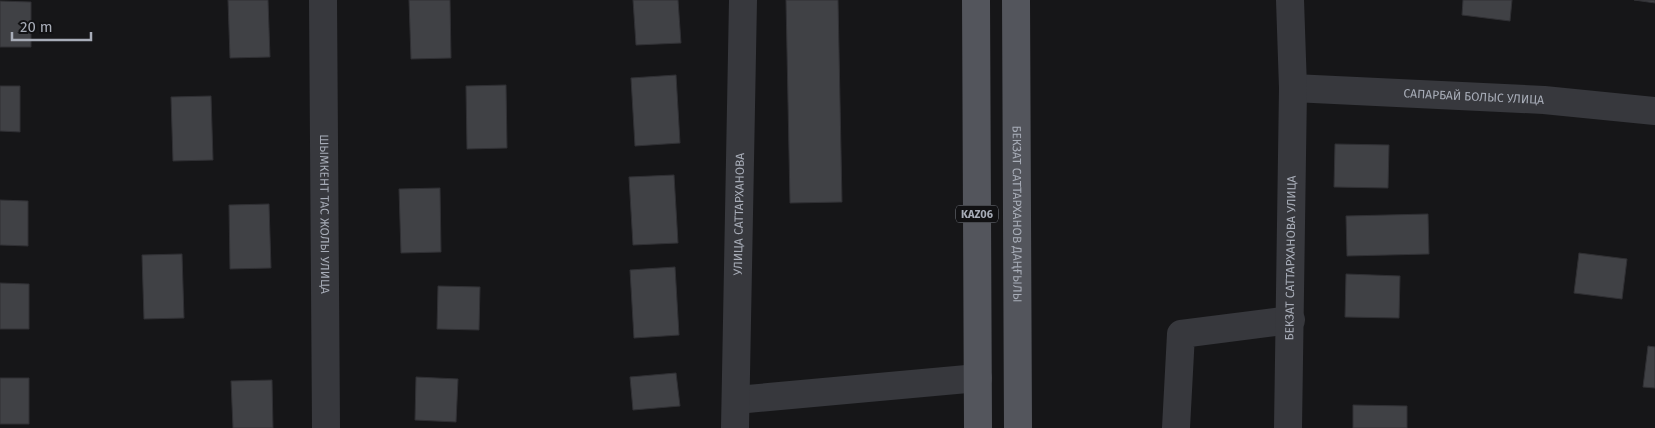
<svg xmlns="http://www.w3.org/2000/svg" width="1655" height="428" font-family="'Fira Sans',sans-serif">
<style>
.building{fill:#404145;stroke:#303034}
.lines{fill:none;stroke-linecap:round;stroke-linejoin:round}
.minor{stroke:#37383d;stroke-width:28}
.major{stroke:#53555c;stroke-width:28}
.labels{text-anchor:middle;stroke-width:4.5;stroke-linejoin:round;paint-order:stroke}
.shield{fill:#111113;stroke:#7b7e86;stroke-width:1}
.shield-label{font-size:11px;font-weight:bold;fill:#a8adb8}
.street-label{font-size:12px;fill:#a8adb8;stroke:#111113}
</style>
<rect width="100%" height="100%" fill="#161618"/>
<path class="building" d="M 228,0 L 268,0 L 270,57 L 230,58 Z
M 409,0 L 450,0 L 451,58 L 411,59 Z
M 633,0 L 678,0 L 681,43 L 636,45 Z
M 786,0 L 838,0 L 842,202 L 790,203 Z
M 1463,0 L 1512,0 L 1510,21 L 1462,15 Z
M 1634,0 L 1655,0 L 1655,3 Z
M 0,1 L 31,2 L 31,47 L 0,47 Z
M 676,75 L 680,143 L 635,146 L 631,78 Z
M 506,85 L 507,148 L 467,149 L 466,86 Z
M 0,86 L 20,86 L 20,132 L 0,131 Z
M 211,96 L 213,160 L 173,161 L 171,97 Z
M 1335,144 L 1389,145 L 1388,188 L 1334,187 Z
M 674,175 L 678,243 L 633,245 L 629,177 Z
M 440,188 L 441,252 L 401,253 L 399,189 Z
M 0,200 L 28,201 L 28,246 L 0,245 Z
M 269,204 L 271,268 L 230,269 L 229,205 Z
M 1428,214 L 1429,254 L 1347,256 L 1346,216 Z
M 1579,253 L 1627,259 L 1622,299 L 1574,293 Z
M 182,254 L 184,318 L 144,319 L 142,255 Z
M 675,267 L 679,335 L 634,338 L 630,270 Z
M 1346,274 L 1400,276 L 1399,318 L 1345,317 Z
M 0,283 L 29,284 L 29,329 L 0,329 Z
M 438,286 L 480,287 L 479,330 L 437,329 Z
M 1648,346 L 1655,347 L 1655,388 L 1643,387 Z
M 676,373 L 680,406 L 633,410 L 630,377 Z
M 416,377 L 458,379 L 456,422 L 415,420 Z
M 0,378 L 29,378 L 29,424 L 0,424 Z
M 272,380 L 273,428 L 233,428 L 231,381 Z
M 1353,405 L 1407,406 L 1407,428 L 1353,428 Z"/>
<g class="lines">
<g class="minor">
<path id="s1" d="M 323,0 L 326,428"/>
<path id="s2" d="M 1293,88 L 1544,100 L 1655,111"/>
<path d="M 736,400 L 978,378"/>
<path id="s3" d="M 735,428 L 743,0"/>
<path d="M 1176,428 L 1181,334 L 1291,320"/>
<path id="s4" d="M 1288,428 L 1293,88 L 1290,0"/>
</g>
<g class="major">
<path d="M 976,0 L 978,428"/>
<path id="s5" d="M 1016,0 L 1018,428"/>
</g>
</g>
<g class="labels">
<rect class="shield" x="956" y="205.5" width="42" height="17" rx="4"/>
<g class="shield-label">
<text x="977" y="218">KАZ06</text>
</g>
<g class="street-label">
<text dy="4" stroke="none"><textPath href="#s2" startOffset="181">САПАРБАЙ БОЛЫС УЛИЦА</textPath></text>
<text dy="4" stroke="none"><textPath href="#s1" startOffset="214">ШЫМКЕНТ ТАС ЖОЛЫ УЛИЦА</textPath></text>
<text dy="4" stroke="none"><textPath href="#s3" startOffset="214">УЛИЦА САТТАРХАНОВА</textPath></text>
<text dy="4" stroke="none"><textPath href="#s5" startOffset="214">БЕКЗАТ САТТАРХАНОВ ДАҢҒЫЛЫ</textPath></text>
<text dy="4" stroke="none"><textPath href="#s4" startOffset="170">БЕКЗАТ САТТАРХАНОВА УЛИЦА</textPath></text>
</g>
</g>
<path d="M12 32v8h79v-8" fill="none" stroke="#a8adb8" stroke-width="2.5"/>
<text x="20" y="32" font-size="15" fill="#a8adb8" stroke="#111113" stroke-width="4" paint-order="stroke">20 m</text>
</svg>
